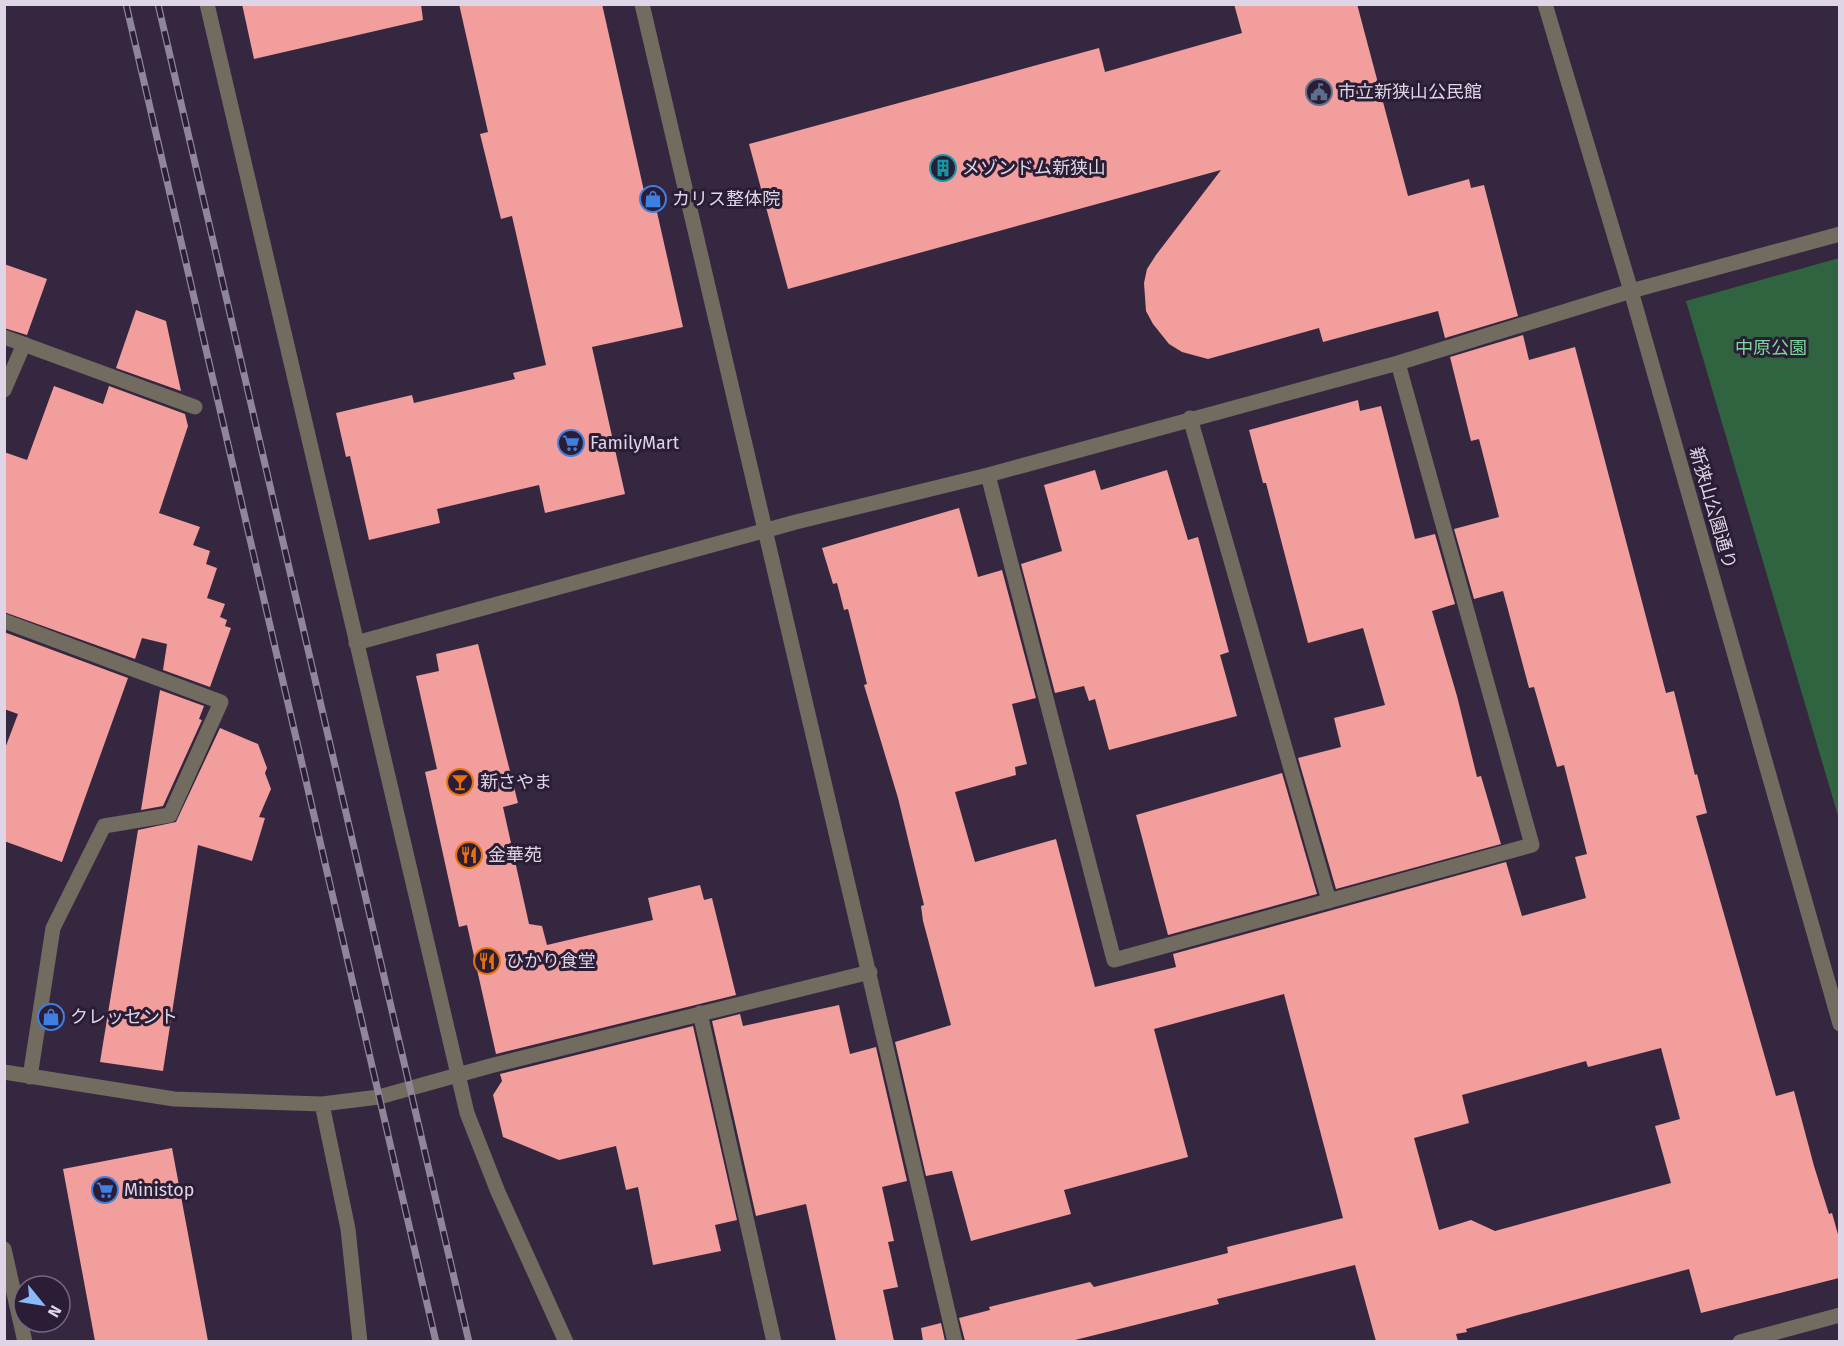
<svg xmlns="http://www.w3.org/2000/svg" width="1844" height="1346" font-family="'Fira Sans','Noto Sans JP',sans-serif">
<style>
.green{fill:#306340}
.building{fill:#f29e9c;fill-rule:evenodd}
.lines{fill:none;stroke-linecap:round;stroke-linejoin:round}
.minor{stroke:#726b5f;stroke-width:15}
.rail-casing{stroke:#90869a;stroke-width:7}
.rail{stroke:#2a1d35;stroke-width:4.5;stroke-dasharray:14;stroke-linecap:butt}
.labels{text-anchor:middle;stroke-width:6;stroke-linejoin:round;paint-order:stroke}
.poi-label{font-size:18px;fill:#ded6e6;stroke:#2a1d35;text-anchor:start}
.park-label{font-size:18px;fill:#79d895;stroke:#2a1d35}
.street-label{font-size:18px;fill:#ded6e6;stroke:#2a1d35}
</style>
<rect width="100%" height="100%" fill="#34273f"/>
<path class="green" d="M 1839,258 L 1840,258 L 1839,819 L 1686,301 Z"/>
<path class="building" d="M 242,4 L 421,4 L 423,20 L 254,59 Z
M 459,4 L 602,4 L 644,191 L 652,190 L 683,327 L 592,347 L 625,494 L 545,513 L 539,485 L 437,509 L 440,523 L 369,540 L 350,456 L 346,457 L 336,413 L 412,395 L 414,403 L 515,379 L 513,373 L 546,365 L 512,216 L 501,219 L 480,134 L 488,132 Z
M 1234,4 L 1357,4 L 1408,196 L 1469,179 L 1471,188 L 1484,185 L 1518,316 L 1445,338 L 1438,311 L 1323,342 L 1319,328 L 1208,359 L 1182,352 L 1169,344 L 1153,324 L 1146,311 L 1144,283 L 1147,269 L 1156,255 L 1221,170 L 788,289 L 749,144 L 1099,48 L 1105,72 L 1242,33 Z
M 4,264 L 47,279 L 27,335 L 4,328 Z
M 136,310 L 166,321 L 181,391 L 116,368 Z
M 1523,335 L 1529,360 L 1575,347 L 1666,693 L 1674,691 L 1695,775 L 1697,774 L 1707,813 L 1696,816 L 1776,1096 L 1794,1091 L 1814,1166 L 1829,1214 L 1832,1213 L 1839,1238 L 1839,1278 L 1701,1313 L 1689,1269 L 1466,1329 L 1467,1332 L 1456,1334 L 1458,1341 L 1376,1341 L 1355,1265 L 1217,1299 L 1219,1304 L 1071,1341 L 965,1341 L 959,1318 L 990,1310 L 989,1307 L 1090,1282 L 1094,1287 L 1228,1253 L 1227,1247 L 1343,1218 L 1284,994 L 1154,1029 L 1188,1157 L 1064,1190 L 1071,1214 L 971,1241 L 952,1171 L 926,1176 L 895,1042 L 951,1025 L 923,921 L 921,906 L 924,905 L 898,798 L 864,685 L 867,684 L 848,609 L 844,610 L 837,583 L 833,584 L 822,548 L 959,508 L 978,577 L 1002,570 L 1036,698 L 1012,704 L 1027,764 L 1015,767 L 1016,775 L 955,792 L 975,862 L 1056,839 L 1095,987 L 1176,967 L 1173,954 L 1506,862 L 1522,916 L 1586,898 L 1575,857 L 1587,854 L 1564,765 L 1557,767 L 1534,687 L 1529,688 L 1503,591 L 1474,599 L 1454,529 L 1499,517 L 1479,439 L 1471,441 L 1450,357 ZM 1661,1048 L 1680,1119 L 1655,1126 L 1671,1183 L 1495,1231 L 1471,1220 L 1439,1230 L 1414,1138 L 1469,1123 L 1462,1095 L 1586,1061 L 1588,1067 Z
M 54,386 L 103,404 L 109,386 L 185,414 L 188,426 L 159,513 L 200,527 L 193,545 L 210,551 L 206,564 L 217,568 L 207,598 L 225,604 L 220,617 L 227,620 L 225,626 L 231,628 L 210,687 L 163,670 L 167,644 L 142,638 L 135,659 L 4,612 L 4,452 L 27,460 Z
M 1358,400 L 1360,411 L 1381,406 L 1415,539 L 1435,534 L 1455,604 L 1432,611 L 1457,696 L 1477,777 L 1481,776 L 1501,844 L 1336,889 L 1298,758 L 1341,747 L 1334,718 L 1385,705 L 1363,628 L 1308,643 L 1266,483 L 1263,483 L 1249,430 Z
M 1095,470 L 1101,490 L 1167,470 L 1188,540 L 1198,537 L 1229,652 L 1220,655 L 1237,716 L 1109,750 L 1095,699 L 1089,701 L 1084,686 L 1055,693 L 1021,564 L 1062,551 L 1044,485 Z
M 4,632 L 128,678 L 62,862 L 4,841 L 4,751 L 18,714 L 4,709 Z
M 478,644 L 518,803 L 503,807 L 529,924 L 542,926 L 547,945 L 653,920 L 648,898 L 700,885 L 704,900 L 712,898 L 736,995 L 496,1054 L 467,925 L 459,927 L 425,772 L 437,769 L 416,676 L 439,671 L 436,654 Z
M 160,690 L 204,706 L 199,719 L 202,720 L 163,806 L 141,810 Z
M 220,728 L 258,744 L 267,768 L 265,773 L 271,789 L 259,817 L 265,818 L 252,861 L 198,845 L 163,1071 L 100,1062 L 138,830 L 176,822 Z
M 1282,773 L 1317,894 L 1168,935 L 1136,815 Z
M 839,1005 L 850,1054 L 876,1047 L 907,1181 L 882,1187 L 894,1241 L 888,1242 L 898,1287 L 883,1290 L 894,1341 L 836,1341 L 806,1204 L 756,1216 L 712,1021 L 740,1014 L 743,1026 Z
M 693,1026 L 737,1220 L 715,1225 L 721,1251 L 653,1265 L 638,1187 L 626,1190 L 616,1146 L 559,1160 L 503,1137 L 493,1095 L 502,1081 L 500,1074 Z
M 172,1148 L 208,1341 L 95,1341 L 63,1169 Z
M 941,1323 L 945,1341 L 923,1341 L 921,1328 Z"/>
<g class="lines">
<path class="minor" d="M 207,4 L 467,1113 L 498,1192 L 566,1342
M 642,4 L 955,1342
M 1545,4 L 1631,291 L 1840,1024
M 4,337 L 195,407
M 4,390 L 24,344
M 1190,418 L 1329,901
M 988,475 L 1114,960 L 1532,845 L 1398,363
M 4,621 L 221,702 L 170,815 L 104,826 L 53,928 L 30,1077
M 356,643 L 796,522 L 988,475 L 1398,363 L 1631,291 L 1840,234
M 700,1013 L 774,1342
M 4,1072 L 174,1099 L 322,1104 L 379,1097 L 490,1066 L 870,972
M 322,1104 L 348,1229 L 360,1342
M 4,1249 L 25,1342
M 1740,1342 L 1840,1315"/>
<defs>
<path id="rail" d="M 126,4 L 436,1342
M 158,4 L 469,1342"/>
</defs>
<use href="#rail" class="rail-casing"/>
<use href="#rail" class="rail"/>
</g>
<defs>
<symbol id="civic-ring" viewBox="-11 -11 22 22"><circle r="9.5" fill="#2a1d35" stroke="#5c6f8a" stroke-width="1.5"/><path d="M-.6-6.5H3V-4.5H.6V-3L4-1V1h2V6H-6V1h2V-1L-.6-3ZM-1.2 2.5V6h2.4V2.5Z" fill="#5c6f8a"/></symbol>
<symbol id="building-ring" viewBox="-11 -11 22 22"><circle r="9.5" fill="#2a1d35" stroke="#0f9aa8" stroke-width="1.5"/><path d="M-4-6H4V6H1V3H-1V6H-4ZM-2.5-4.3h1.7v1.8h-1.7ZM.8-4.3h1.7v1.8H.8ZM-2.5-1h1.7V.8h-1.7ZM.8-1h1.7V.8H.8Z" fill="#0f9aa8"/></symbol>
<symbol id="shop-ring" viewBox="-11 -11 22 22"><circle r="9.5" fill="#2a1d35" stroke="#3f7fe0" stroke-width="1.5"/><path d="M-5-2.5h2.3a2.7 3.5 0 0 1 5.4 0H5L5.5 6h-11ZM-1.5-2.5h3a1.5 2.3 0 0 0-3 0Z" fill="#3f7fe0"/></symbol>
<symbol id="supermarket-ring" viewBox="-11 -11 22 22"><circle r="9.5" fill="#2a1d35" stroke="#3f7fe0" stroke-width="1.5"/><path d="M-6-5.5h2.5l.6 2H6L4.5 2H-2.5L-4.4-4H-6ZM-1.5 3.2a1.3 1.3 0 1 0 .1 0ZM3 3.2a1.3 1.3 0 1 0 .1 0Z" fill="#3f7fe0"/></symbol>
<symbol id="bar-ring" viewBox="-11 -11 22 22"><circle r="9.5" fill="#2a1d35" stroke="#e8710a" stroke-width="1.5"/><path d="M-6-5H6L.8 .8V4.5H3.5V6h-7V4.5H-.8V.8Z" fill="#e8710a"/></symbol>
<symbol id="restaurant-ring" viewBox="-11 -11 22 22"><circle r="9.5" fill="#2a1d35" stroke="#e8710a" stroke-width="1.5"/><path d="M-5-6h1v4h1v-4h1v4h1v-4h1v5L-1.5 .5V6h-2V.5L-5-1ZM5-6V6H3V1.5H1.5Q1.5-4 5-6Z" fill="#e8710a"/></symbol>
</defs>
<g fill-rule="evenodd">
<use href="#civic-ring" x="1304" y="77" width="30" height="30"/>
<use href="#building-ring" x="928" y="153" width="30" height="30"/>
<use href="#shop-ring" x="638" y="184" width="30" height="30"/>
<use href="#supermarket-ring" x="556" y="428" width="30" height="30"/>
<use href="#bar-ring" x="445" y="767" width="30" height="30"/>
<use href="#restaurant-ring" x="454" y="840" width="30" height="30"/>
<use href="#restaurant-ring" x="472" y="946" width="30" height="30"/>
<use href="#shop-ring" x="36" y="1002" width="30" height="30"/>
<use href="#supermarket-ring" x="90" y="1175" width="30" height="30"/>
</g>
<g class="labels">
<g class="poi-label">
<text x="1338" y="98">市立新狭山公民館</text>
<text x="962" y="174">メゾンドム新狭山</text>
<text x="672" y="205">カリス整体院</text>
<text x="590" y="449">FamilyMart</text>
<text x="480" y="788">新さやま</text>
<text x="488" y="861">金華苑</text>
<text x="506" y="967">ひかり食堂</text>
<text x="70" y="1023">クレッセント</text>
<text x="124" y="1196">Ministop</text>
</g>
<g class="park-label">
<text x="1771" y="354">中原公園</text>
</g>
<g class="street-label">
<text transform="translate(1713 508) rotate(74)" y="6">新狭山公園通り</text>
</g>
</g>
<rect width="1844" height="1346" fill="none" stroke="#ded6e6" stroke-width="12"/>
<g transform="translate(42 1304) rotate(120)"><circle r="28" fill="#2a1d35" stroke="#72677c" stroke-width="1.5"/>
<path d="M0-4.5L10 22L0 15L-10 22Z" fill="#88bafc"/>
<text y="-9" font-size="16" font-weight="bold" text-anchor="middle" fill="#ded6e6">N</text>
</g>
</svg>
